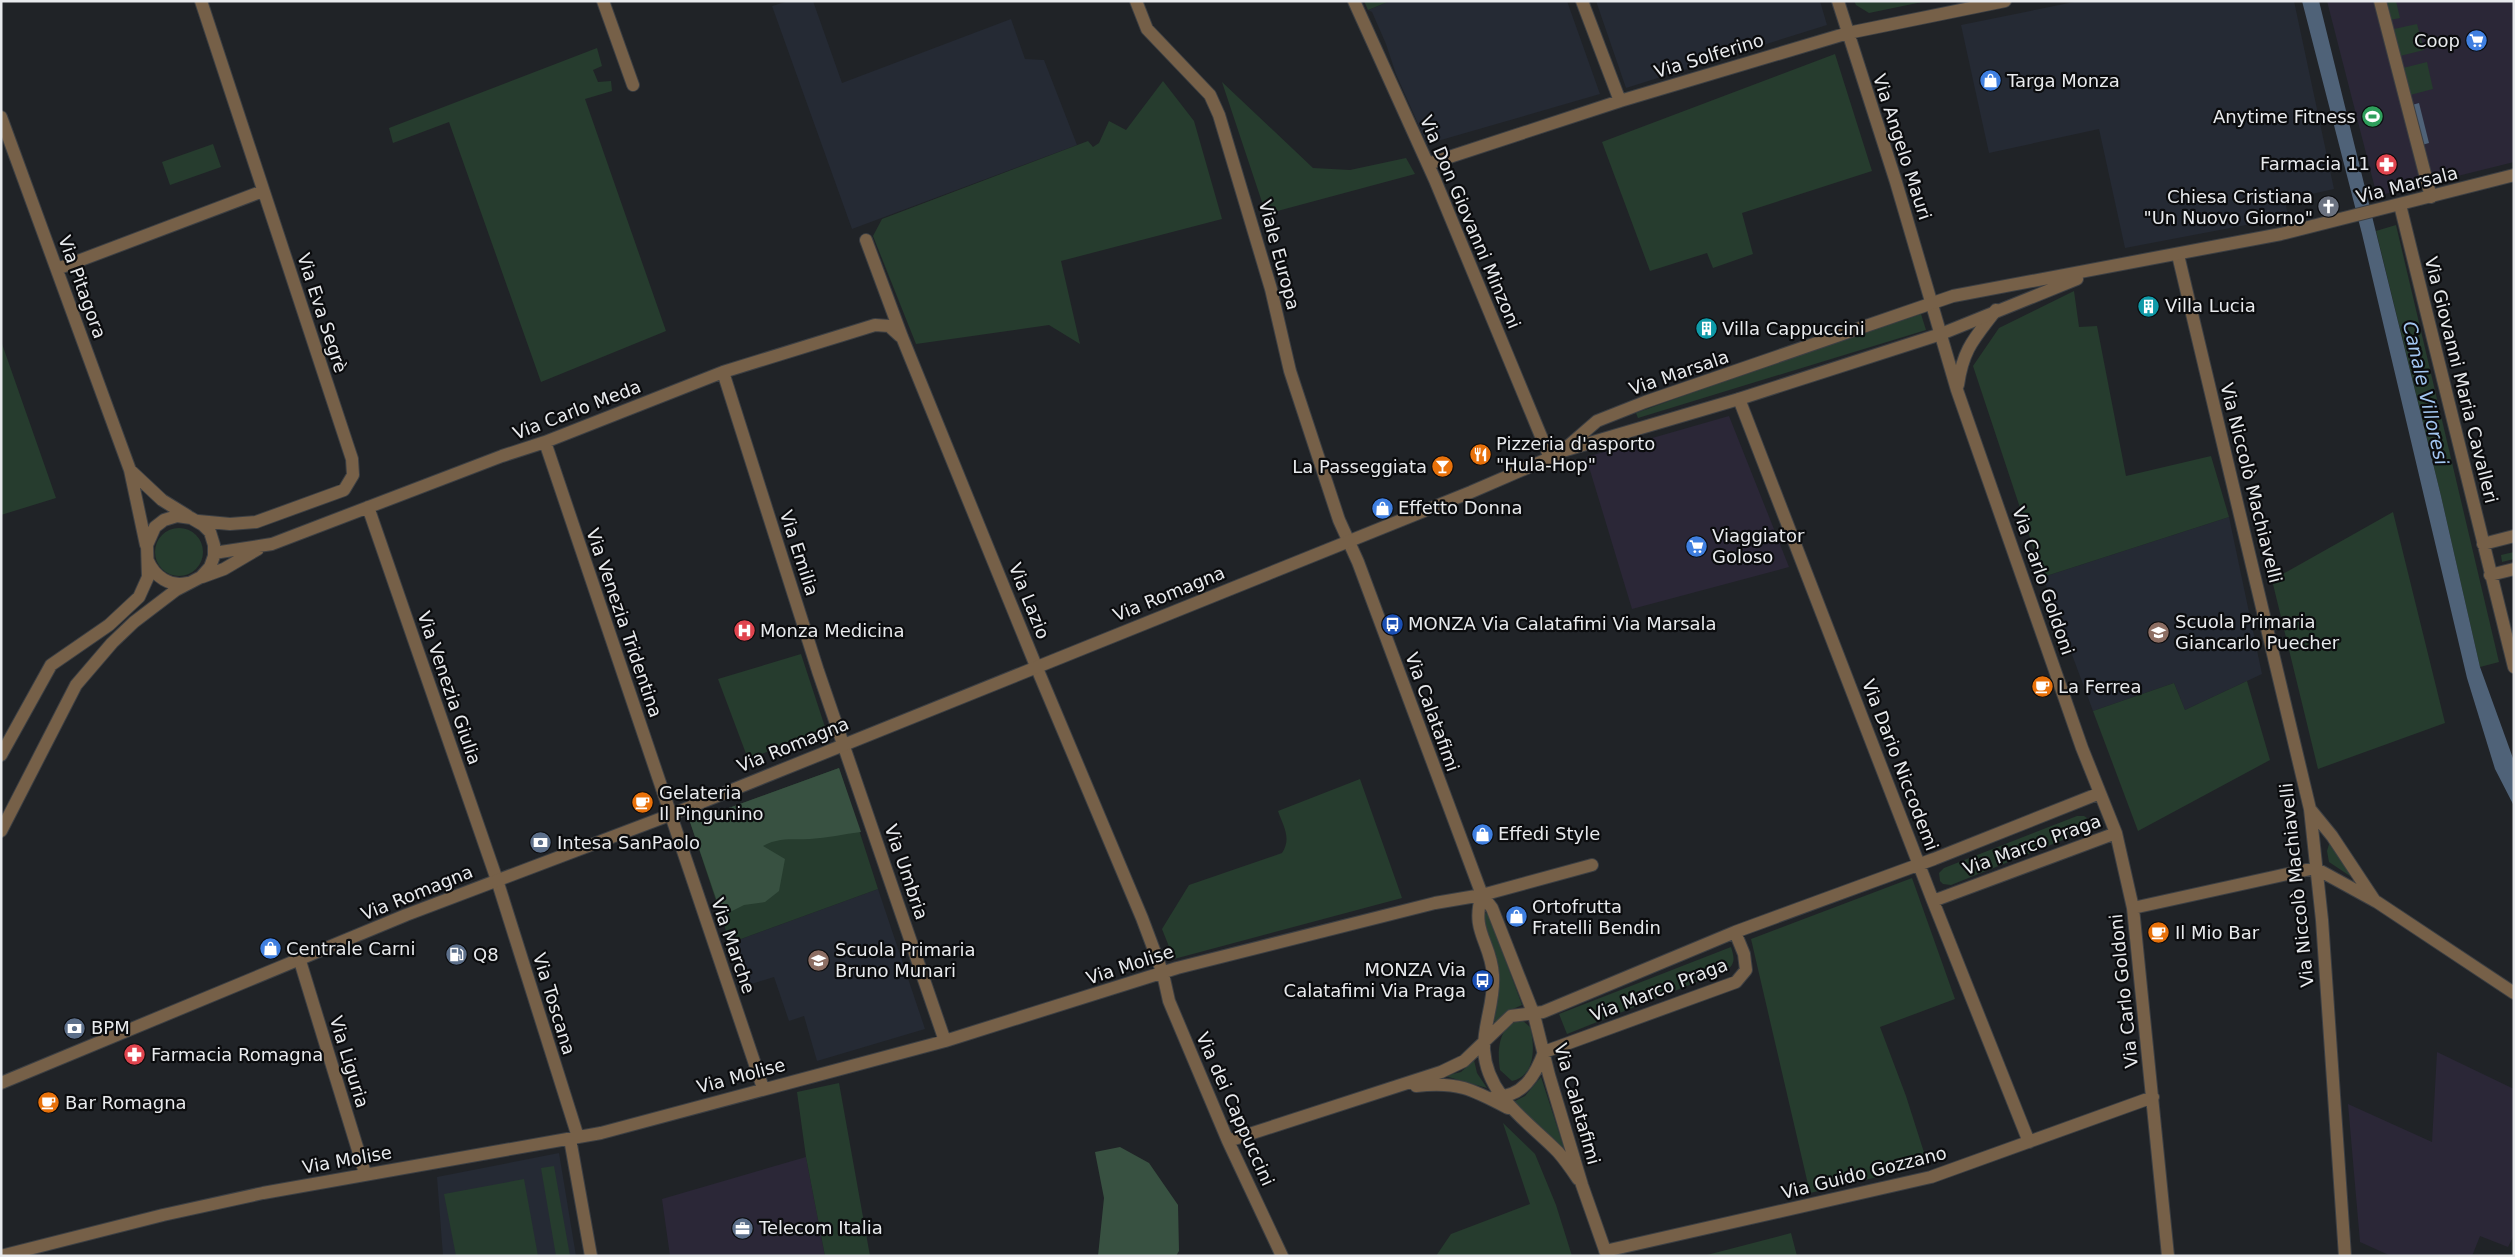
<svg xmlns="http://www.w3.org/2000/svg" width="2515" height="1257" font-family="'DejaVu Sans',sans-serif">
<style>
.commercial{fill:#2b2737}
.built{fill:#252a34}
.green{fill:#263c2e}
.forest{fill:#385141}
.water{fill:#4f6278}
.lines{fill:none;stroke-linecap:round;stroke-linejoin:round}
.pedestrian-casing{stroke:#3c3f43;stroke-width:14}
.minor-casing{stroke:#3c3f43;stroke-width:14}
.tertiary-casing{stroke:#3c3f43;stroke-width:14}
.pedestrian{stroke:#766048;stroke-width:12}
.minor{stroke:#766048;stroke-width:12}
.tertiary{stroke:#766048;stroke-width:12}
.labels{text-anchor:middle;stroke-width:4.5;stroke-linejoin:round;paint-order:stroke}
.poi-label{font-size:18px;fill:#e8eaed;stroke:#0b0c0e;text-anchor:start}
.street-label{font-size:18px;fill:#e8eaed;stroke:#0b0c0e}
.water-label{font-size:19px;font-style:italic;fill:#a2c6f1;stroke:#0b0c0e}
</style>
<rect width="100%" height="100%" fill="#202327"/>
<path class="commercial" d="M 2327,1 L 2514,1 L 2514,162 L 2377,196 Z
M 1729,416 L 1789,567 L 1632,609 L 1586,457 Z
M 2437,1052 L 2514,1089 L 2514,1235 L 2508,1247 L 2480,1236 L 2472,1256 L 2391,1256 L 2360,1242 L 2348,1104 L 2432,1142 Z
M 806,1157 L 825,1256 L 670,1256 L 662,1199 Z"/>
<path class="built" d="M 789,1 L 813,1 L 842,83 L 1011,19 L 1025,59 L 1044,60 L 1077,145 L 852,229 L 772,6 Z
M 1390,1 L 1567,1 L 1600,94 L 1427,144 L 1396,74 L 1386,44 L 1372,12 L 1368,10 Z
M 1596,1 L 1820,1 L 1827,25 L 1626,88 Z
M 2079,1 L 2294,1 L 2334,189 L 2285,200 L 2288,217 L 2125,248 L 2099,129 L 1989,153 L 1961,25 Z
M 2229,517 L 2262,674 L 2185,710 L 2174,683 L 2093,711 L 2043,577 Z
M 878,889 L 925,1029 L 817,1061 L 804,1016 L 789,1021 L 774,977 L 745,986 L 730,943 Z
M 559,1153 L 576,1256 L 443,1256 L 437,1177 Z"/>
<path class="green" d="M 1364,1 L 1390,1 L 1368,10 Z
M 1854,1 L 1927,1 L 1869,13 L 1856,5 Z
M 2385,1 L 2396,1 L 2400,18 L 2390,20 Z
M 2417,24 L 2424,50 L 2400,56 L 2394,29 Z
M 597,48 L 602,66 L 593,70 L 598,82 L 611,81 L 612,91 L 585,99 L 666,331 L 541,382 L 449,122 L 393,143 L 389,128 Z
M 1835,54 L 1872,171 L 1742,213 L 1753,254 L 1713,268 L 1707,253 L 1650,271 L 1602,142 Z
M 2427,62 L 2433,89 L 2410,95 L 2403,68 Z
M 1163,81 L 1194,121 L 1222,219 L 1061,261 L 1080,344 L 1049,325 L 916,344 L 873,236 L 882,219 L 1088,141 L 1093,147 L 1099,143 L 1109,121 L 1126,130 Z
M 1222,82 L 1313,168 L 1350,170 L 1406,158 L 1415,174 L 1266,214 Z
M 213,144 L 221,167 L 170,185 L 162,162 Z
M 2396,225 L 2499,662 L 2480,667 L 2441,496 L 2376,231 Z
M 2074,291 L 2079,327 L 2097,326 L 2126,476 L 2211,456 L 2229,517 L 2043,577 L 1973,366 L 1999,328 Z
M 1921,314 L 1926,330 L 1638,418 L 1636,413 L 1810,350 Z
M 1,341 L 56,498 L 1,515 Z
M 2393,512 L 2445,723 L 2318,769 L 2272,580 Z
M155 552a24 24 0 1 1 48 0a24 24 0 1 1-48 0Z
M 2514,552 L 2514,559 L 2502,562 L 2501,555 Z
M 801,654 L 826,730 L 748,759 L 718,679 Z
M 2247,681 L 2270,760 L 2138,831 L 2093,711 L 2174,683 L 2185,710 Z
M 839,768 L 878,889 L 730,943 L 690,822 Z
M 1360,779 L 1402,898 L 1174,959 L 1162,929 L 1189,885 L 1282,853 C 1292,838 1283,826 1278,811 Z
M 2077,816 L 2084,816 L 2090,820 L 2089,826 L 2083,832 L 1951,885 L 1943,884 L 1940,881 L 1939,873 L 1944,868 Z
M 2330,841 L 2353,878 L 2329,862 L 2327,851 Z
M 1912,878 L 1955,999 L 1880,1027 L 1906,1096 L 1928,1165 L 1810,1193 L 1751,939 Z
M 1488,913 L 1522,1005 L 1506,1012 L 1496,1022 L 1494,1021 L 1498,995 L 1482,914 Z
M 1731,947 C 1734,957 1736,963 1727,970 L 1567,1034 L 1559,1014 Z
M 1522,1020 L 1530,1027 C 1535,1045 1536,1076 1512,1081 L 1500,1070 C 1497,1051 1498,1024 1522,1020 Z
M 1474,1060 L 1477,1073 L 1487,1088 L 1445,1076 L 1461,1072 Z
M 1541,1077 L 1565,1151 L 1513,1102 L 1525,1096 Z
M 839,1083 L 870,1256 L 825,1256 L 806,1157 L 797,1092 Z
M 1503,1123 L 1535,1154 L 1556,1205 L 1572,1256 L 1436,1256 L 1451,1234 L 1530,1204 Z
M 554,1166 L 570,1256 L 556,1256 L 541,1168 Z
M 524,1179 L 538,1256 L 456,1256 L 444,1194 Z
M 1791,1233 L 1797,1256 L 1703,1256 Z"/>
<path class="forest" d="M 839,768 L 861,832 C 844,834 827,838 810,839 C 793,840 779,837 763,846 L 785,859 L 779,891 L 765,902 L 744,905 L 722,916 L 690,822 Z
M 1120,1147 L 1149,1163 L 1178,1205 L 1179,1251 L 1176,1256 L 1098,1256 L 1104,1198 L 1095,1152 Z"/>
<path class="water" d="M 2302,1 L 2319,1 L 2441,496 L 2480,667 L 2514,761 L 2514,806 L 2495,769 L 2467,678 L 2362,234 Z
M 2419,103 L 2429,143 L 2422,145 L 2412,105 Z"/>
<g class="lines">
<defs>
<path id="pedestrian" d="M 2380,1 L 2431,197"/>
<path id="minor" d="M 603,1 L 633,85
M 1136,1 L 1147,29 L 1210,95 L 1219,115 L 1271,289 L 1290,371 L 1339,520 L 1358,562 L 1482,895 L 1492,908 L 1534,1015 L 1549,1075 L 1582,1185 L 1607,1256
M 1354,1 L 1435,180 L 1550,458
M 1582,1 L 1620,101
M 1838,1 L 1896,182 L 1957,390 L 2082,748 L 2116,833 L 2133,908 L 2168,1256
M 1,117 L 130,470 L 146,545
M 1428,164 L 1620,101 L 1848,33 L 2005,1
M 2400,205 L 2514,667
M 866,240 L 902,337 L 1036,666 L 1142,918 L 1163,974 L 1169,1001 L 1228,1141 L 1282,1256
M 2178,255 L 2310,809 L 2322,920 L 2345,1256
M 57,269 L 263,191
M 723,372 L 818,671 L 945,1041
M 1958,385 C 1963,349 1974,339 1996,310
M 1739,399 L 1933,901 L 2029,1142
M 545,442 L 763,1088
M 130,470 L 162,500 L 188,516
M 368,507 L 497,880 L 578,1137
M 198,521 L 230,524 L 256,522 L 344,490 L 353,475 L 352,459 L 201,1
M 2483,544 L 2514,536
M 214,553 L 272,544 L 502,456 L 545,442 L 723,372 L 875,325 L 889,326 L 900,336
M 148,561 C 155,577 170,587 187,583
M 2490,575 L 2514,569
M 202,577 L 224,569 L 258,549
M 1,755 L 51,665 L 109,625 L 139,597 L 148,577 L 147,545 L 155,527 L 164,520 L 177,516 L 191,518 L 203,525 L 210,532 L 214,545 L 214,556 L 210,567 L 201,577 L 176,590 L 134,622 L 112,643 L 76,685 L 1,831
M 2310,809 L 2332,836 L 2375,901
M 1482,895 C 1470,931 1491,942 1493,975 C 1495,1001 1483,1025 1484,1050 C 1487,1097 1529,1122 1558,1152 C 1565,1160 1572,1170 1578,1179
M 1933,901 L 2116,833
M 2133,908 L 2315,868 L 2377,902 L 2514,993
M 300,961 L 365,1173
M 1544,1052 L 1736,982 L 1746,970 L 1744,954 L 1735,932
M 1416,1086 C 1457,1081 1472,1089 1508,1108
M 1494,1097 C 1523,1097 1535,1076 1544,1052
M 570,1139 L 591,1256
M 1228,1141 L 1441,1072 L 1464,1061 L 1511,1016 L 1543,1012 L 1735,932 L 1934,859 L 2100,793
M 1605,1251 L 1931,1177 L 2153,1097
M 1,1256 L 163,1215 L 263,1193 L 601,1133 L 945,1041 L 1177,968 L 1435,903 L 1482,895 L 1592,865"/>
<path id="tertiary" d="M 1566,450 L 1739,399 L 1941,334 L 2077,279
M 1,1083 L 406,915 L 670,815 L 1471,492 L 1559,454 L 1597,421 L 1645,402 L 1953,296 L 2281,234 L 2514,175"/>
</defs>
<use href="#pedestrian" class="pedestrian-casing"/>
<use href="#minor" class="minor-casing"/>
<use href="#tertiary" class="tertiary-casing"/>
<use href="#pedestrian" class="pedestrian"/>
<use href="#minor" class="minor"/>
<use href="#tertiary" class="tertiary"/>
</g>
<defs>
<symbol id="supermarket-disc" viewBox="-11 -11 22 22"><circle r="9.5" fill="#3f7fe0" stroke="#0b0c0e"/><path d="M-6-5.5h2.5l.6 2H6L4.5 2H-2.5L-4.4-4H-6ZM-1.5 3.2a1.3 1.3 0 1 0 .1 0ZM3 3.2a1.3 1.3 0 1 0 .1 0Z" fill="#fff"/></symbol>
<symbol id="shop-disc" viewBox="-11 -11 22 22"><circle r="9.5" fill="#3f7fe0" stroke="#0b0c0e"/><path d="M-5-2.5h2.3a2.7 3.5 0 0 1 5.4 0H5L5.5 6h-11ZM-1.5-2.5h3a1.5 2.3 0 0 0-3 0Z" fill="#fff"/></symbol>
<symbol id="stadium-disc" viewBox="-11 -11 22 22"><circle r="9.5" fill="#2e9e5b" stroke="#0b0c0e"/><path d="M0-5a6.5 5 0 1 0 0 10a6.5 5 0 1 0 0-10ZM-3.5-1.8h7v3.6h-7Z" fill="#fff"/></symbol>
<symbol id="pharmacy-disc" viewBox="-11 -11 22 22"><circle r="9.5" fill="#e0444e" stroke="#0b0c0e"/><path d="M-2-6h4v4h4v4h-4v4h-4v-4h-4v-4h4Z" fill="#fff"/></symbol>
<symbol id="church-disc" viewBox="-11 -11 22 22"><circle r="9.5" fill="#6b7280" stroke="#0b0c0e"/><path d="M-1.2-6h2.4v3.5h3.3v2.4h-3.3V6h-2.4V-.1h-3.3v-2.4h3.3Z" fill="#fff"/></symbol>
<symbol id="building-disc" viewBox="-11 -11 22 22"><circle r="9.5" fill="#0f9aa8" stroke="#0b0c0e"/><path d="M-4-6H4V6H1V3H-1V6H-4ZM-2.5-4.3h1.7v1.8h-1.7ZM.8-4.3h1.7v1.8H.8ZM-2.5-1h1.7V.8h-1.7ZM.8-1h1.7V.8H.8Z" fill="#fff"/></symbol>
<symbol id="restaurant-disc" viewBox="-11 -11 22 22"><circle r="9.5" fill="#e8710a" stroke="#0b0c0e"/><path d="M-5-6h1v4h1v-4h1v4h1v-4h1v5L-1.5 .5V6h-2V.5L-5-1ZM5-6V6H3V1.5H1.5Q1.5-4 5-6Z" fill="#fff"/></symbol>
<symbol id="bar-disc" viewBox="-11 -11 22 22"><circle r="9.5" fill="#e8710a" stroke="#0b0c0e"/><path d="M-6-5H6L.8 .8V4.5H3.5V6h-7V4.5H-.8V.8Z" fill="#fff"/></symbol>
<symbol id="bus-disc" viewBox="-11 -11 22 22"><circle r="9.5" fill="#1a4fb4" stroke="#0b0c0e"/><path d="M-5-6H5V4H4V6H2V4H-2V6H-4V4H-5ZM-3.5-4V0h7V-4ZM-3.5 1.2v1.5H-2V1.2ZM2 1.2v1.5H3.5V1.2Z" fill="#fff"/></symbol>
<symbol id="hospital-disc" viewBox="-11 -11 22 22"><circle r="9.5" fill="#e0444e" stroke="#0b0c0e"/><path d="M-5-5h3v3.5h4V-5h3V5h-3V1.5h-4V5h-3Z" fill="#fff"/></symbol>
<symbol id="school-disc" viewBox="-11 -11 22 22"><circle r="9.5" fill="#8d6e63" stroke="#0b0c0e"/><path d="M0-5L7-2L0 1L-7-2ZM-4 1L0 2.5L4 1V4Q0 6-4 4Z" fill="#fff"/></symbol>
<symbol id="cafe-disc" viewBox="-11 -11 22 22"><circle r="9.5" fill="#e8710a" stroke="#0b0c0e"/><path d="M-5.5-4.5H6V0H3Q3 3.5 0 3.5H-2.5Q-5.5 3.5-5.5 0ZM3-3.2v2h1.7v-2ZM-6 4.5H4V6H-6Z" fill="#fff"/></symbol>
<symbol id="bank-disc" viewBox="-11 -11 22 22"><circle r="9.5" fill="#5c6f8a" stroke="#0b0c0e"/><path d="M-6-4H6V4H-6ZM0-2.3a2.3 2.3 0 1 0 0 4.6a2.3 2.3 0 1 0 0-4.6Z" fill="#fff"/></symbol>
<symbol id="fuel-disc" viewBox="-11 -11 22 22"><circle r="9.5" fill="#5c6f8a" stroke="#0b0c0e"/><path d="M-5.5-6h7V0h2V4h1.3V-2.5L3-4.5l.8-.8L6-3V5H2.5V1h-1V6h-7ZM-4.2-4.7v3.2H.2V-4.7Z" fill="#fff"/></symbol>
<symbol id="office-disc" viewBox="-11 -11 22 22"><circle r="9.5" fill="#5c6f8a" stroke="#0b0c0e"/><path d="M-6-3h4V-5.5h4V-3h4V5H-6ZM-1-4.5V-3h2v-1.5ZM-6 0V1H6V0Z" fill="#fff"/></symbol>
</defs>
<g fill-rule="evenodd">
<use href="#supermarket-disc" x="2464" y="28" width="25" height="25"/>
<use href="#shop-disc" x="1978" y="68" width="25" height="25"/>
<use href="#stadium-disc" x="2360" y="104" width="25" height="25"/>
<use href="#pharmacy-disc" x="2374" y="152" width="25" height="25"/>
<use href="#church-disc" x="2316" y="194" width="25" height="25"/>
<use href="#building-disc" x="2136" y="294" width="25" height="25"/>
<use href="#building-disc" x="1694" y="316" width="25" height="25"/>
<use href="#restaurant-disc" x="1468" y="442" width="25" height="25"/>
<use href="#bar-disc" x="1430" y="454" width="25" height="25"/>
<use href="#shop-disc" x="1370" y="496" width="25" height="25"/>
<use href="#supermarket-disc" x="1684" y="534" width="25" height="25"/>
<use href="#bus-disc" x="1380" y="612" width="25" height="25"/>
<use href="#hospital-disc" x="732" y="618" width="25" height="25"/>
<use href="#school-disc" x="2146" y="620" width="25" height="25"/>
<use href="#cafe-disc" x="2030" y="674" width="25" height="25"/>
<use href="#cafe-disc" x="630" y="790" width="25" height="25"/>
<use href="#shop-disc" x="1470" y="822" width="25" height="25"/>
<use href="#bank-disc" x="528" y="830" width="25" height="25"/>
<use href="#shop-disc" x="1504" y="904" width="25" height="25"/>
<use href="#cafe-disc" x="2146" y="920" width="25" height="25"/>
<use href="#shop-disc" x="258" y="936" width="25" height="25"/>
<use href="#fuel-disc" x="444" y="942" width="25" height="25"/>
<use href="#school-disc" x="806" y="948" width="25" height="25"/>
<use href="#bus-disc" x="1470" y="968" width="25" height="25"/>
<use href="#bank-disc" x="62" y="1016" width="25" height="25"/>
<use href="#pharmacy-disc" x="122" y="1042" width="25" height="25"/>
<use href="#cafe-disc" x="36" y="1090" width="25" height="25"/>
<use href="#office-disc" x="730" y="1216" width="25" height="25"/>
</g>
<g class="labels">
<g class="poi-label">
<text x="2460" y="47" text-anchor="end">Coop</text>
<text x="2007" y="87">Targa Monza</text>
<text x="2356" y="123" text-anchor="end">Anytime Fitness</text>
<text x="2370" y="170" text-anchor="end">Farmacia 11</text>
<text x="2313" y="203" text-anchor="end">Chiesa Cristiana<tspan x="2313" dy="21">"Un Nuovo Giorno"</tspan></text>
<text x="2165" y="312">Villa Lucia</text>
<text x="1722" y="335">Villa Cappuccini</text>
<text x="1496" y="450">Pizzeria d'asporto<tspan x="1496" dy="21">"Hula-Hop"</tspan></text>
<text x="1427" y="473" text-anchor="end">La Passeggiata</text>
<text x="1398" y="514">Effetto Donna</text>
<text x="1712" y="542">Viaggiator<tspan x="1712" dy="21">Goloso</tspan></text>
<text x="2175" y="628">Scuola Primaria<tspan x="2175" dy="21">Giancarlo Puecher</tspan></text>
<text x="1408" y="630">MONZA Via Calatafimi Via Marsala</text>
<text x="760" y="637">Monza Medicina</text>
<text x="2058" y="693">La Ferrea</text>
<text x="659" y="799">Gelateria<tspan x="659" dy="21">Il Pingunino</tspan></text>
<text x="1498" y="840">Effedi Style</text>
<text x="557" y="849">Intesa SanPaolo</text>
<text x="1532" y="913">Ortofrutta<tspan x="1532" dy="21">Fratelli Bendin</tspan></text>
<text x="2175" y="939">Il Mio Bar</text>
<text x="286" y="955">Centrale Carni</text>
<text x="835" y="956">Scuola Primaria<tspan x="835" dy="21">Bruno Munari</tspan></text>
<text x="473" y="961">Q8</text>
<text x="1466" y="976" text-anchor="end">MONZA Via<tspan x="1466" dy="21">Calatafimi Via Praga</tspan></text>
<text x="91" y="1034">BPM</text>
<text x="151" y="1061">Farmacia Romagna</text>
<text x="65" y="1109">Bar Romagna</text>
<text x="759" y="1234">Telecom Italia</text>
</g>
<g class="street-label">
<text transform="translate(1709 56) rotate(-17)" y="6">Via Solferino</text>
<text transform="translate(1902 147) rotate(72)" y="6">Via Angelo Mauri</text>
<text transform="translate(2407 185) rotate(-14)" y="6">Via Marsala</text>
<text transform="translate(1470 222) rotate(67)" y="6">Via Don Giovanni Minzoni</text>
<text transform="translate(1279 255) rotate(75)" y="6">Viale Europa</text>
<text transform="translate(82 287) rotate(70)" y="6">Via Pitagora</text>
<text transform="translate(322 313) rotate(72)" y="6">Via Eva Segrè</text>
<text transform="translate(1679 373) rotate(-19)" y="6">Via Marsala</text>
<text transform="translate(2461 380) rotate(76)" y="6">Via Giovanni Maria Cavalleri</text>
<text transform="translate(577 410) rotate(-21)" y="6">Via Carlo Meda</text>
<text transform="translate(2251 483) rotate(76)" y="6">Via Niccolò Machiavelli</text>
<text transform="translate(799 553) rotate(72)" y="6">Via Emilia</text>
<text transform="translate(2043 581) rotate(71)" y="6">Via Carlo Goldoni</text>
<text transform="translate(1169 594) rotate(-22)" y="6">Via Romagna</text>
<text transform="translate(1029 601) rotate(68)" y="6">Via Lazio</text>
<text transform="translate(624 623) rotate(71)" y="6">Via Venezia Tridentina</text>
<text transform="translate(449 688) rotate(71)" y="6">Via Venezia Giulia</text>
<text transform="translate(1432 712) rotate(70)" y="6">Via Calatafimi</text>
<text transform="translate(793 745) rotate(-22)" y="6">Via Romagna</text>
<text transform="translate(1900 765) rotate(69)" y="6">Via Dario Niccodemi</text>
<text transform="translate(2032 845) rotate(-20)" y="6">Via Marco Praga</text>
<text transform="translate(906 872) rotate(71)" y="6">Via Umbria</text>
<text transform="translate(2297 885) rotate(-96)" y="6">Via Niccolò Machiavelli</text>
<text transform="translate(417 893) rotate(-22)" y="6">Via Romagna</text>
<text transform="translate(733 946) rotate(71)" y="6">Via Marche</text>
<text transform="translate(1130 965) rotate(-18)" y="6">Via Molise</text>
<text transform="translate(1659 990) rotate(-21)" y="6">Via Marco Praga</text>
<text transform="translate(2124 991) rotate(-96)" y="6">Via Carlo Goldoni</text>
<text transform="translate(554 1004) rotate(73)" y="6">Via Toscana</text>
<text transform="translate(349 1062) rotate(73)" y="6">Via Liguria</text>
<text transform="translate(741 1076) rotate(-15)" y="6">Via Molise</text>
<text transform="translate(1577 1104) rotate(74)" y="6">Via Calatafimi</text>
<text transform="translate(1235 1109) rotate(66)" y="6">Via dei Cappuccini</text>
<text transform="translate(347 1160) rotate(-10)" y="6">Via Molise</text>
<text transform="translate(1864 1173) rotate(-14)" y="6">Via Guido Gozzano</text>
</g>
<g class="water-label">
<text transform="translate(2426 393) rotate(77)" y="7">Canale Villoresi</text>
</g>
</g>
<rect width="2515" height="1257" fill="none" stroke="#e8eaed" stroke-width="5"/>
</svg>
